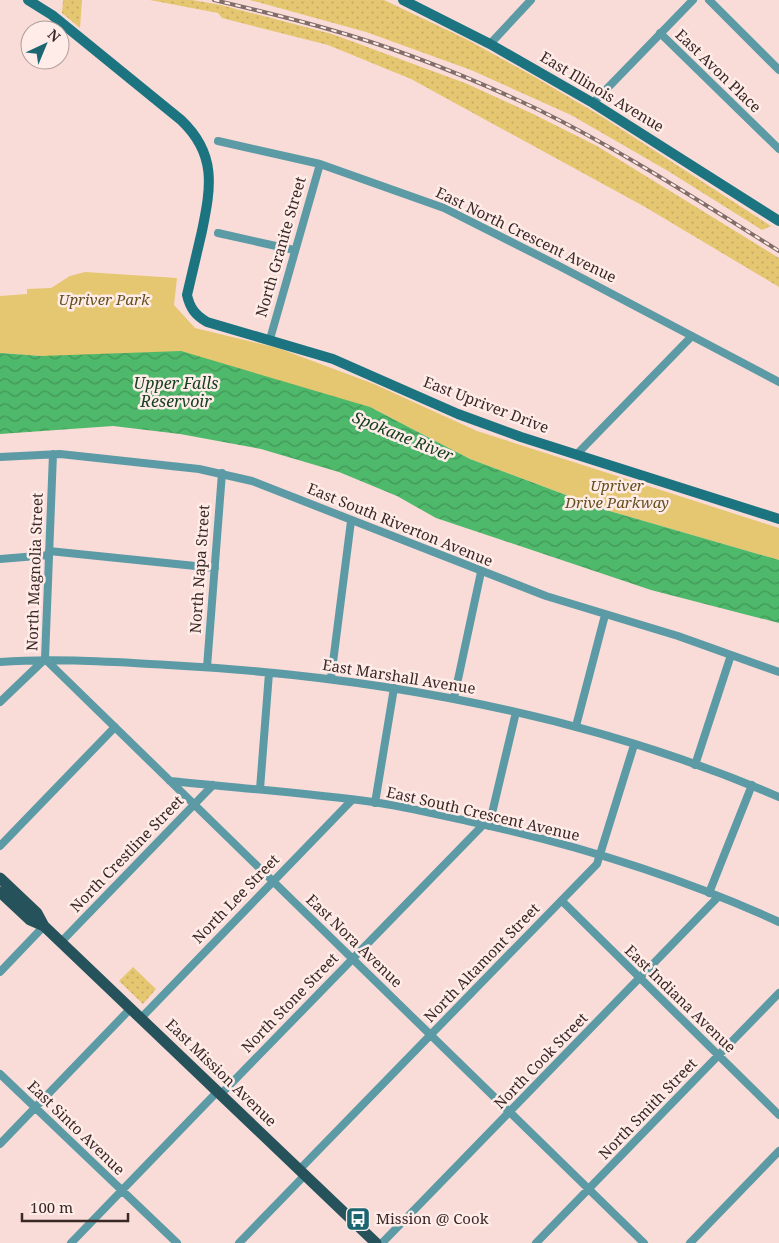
<svg xmlns="http://www.w3.org/2000/svg" width="779" height="1243" font-family="'Noto Serif',serif">
<style>
.grass{fill:url(#grass-dots)}
.park{fill:#e5c671}
.water{fill:url(#water-waves)}
.lines{fill:none;stroke-linecap:round;stroke-linejoin:round}
.street{stroke:#5c9ba6;stroke-width:8}
.secondary{stroke:#1c7481;stroke-width:10}
.primary{stroke:#26535b;stroke-width:11}
.rail-casing{stroke:#826d69;stroke-width:4}
.rail{stroke:#ffece8;stroke-width:2;stroke-dasharray:5.5;stroke-linecap:butt}
.labels{text-anchor:middle;stroke-width:5;stroke-linejoin:round;paint-order:stroke}
.street-label{font-size:15px;fill:#392825;stroke:#ffece8}
.park-label{font-size:15px;font-style:italic;fill:#63511f;stroke:#ffece8}
.poi-label{font-size:15px;fill:#392825;stroke:#ffece8;text-anchor:start}
.water-label{font-size:16px;font-style:italic;fill:#164021;stroke:#ffece8}
</style>
<defs>
<pattern id="grass-dots" width="8" height="8" patternUnits="userSpaceOnUse" patternTransform="scale(1.25)"><rect width="8" height="8" fill="#e5c671"/><path d="M2 2h.1M6 6h.1" fill="none" stroke="#c5aa62" stroke-width="1.8" stroke-linecap="round"/></pattern>
<pattern id="water-waves" width="16" height="10" patternUnits="userSpaceOnUse" patternTransform="scale(1.25)"><rect width="16" height="10" fill="#4eb86b"/><path d="M0 5q4-4 8 0t8 0" fill="none" stroke="#429658"/></pattern>
</defs>
<rect width="100%" height="100%" fill="#f9dcd7"/>
<path class="grass" d="M 63,0 L 82,0 L 80,28 L 62,13 Z
M 150,0 L 192,0 L 221,5 L 332,34 L 465,83 L 531,113 L 597,146 L 779,258 L 779,287 L 645,207 L 411,79 L 328,45 L 222,18 L 218,13 Z
M 250,0 L 384,0 L 466,39 L 533,76 L 601,116 L 771,226 L 762,230 L 668,171 L 571,115 L 471,70 L 366,32 Z
M 133,967 L 156,989 L 143,1004 L 119,981 Z"/>
<path class="park" d="M 85,272 L 177,278 L 174,305 L 195,328 L 278,348 L 374,384 L 477,431 L 779,528 L 779,560 L 606,510 L 470,459 L 370,407 L 41,356 L 0,353 L 0,296 L 27,294 L 27,289 L 51,288 L 70,276 Z"/>
<path class="water" d="M 181,351 L 370,407 L 470,459 L 606,510 L 779,560 L 779,623 L 651,590 L 436,518 L 397,496 L 339,472 L 261,449 L 180,434 L 113,426 L 0,434 L 0,353 L 41,356 Z"/>
<g class="lines">
<path class="street" d="M 709,0 L 779,70
M 660,33 L 779,149
M 490,44 L 531,0
M 593,103 L 693,0
M 218,141 L 320,164 L 444,208 L 561,267 L 779,382
M 218,233 L 294,250
M 270,339 L 320,164
M 577,454 L 692,336
M 0,457 L 60,454 L 199,469 L 252,481 L 546,596 L 678,636 L 779,672
M 49,551 L 215,568
M 0,559 L 49,555
M 45,659 L 644,1243
M 0,662 C 56,658 112,662 168,665 C 377,676 586,714 779,797
M 207,667 L 222,473
M 331,678 L 351,521
M 454,698 L 481,572
M 0,702 L 45,659 L 53,454
M 576,726 L 605,615
M 695,765 L 731,655
M 170,781 C 238,788 306,793 373,802 C 408,807 443,816 477,823 C 580,846 683,878 779,922
M 260,789 L 269,673
M 375,803 L 394,688
M 489,826 L 516,712
M 0,846 L 115,727
M 709,893 L 752,785
M 562,901 L 779,1115
M 61,942 L 213,785
M 0,972 L 44,926
M 141,1018 L 352,800
M 0,1074 L 177,1243
M 221,1094 L 483,825
M 0,1144 L 131,1008
M 299,1170 L 597,864 L 634,745
M 71,1243 L 218,1091
M 239,1243 L 305,1175
M 382,1243 L 718,897
M 536,1243 L 779,993
M 690,1243 L 779,1151"/>
<path class="secondary" d="M 28,0 L 52,15 L 181,120 C 217,154 211,187 202,231 C 197,252 192,274 187,295 C 190,308 195,315 207,322 L 333,359 L 458,414 L 521,437 L 779,519
M 403,0 L 490,44 L 593,103 L 779,221"/>
<path class="primary" d="M 0,878 L 37,913 L 44,926 L 376,1243
M 0,892 L 30,920 L 44,926"/>
<defs>
<path id="rail" d="M 214,0 C 252,9 290,18 328,29 C 400,49 469,77 537,109 C 621,150 699,201 779,251"/>
</defs>
<use href="#rail" class="rail-casing"/>
<use href="#rail" class="rail"/>
</g>
<defs>
<symbol id="bus-square" viewBox="-11 -11 22 22"><rect x="-9" y="-9" width="18" height="18" rx="4" fill="#1c6672" stroke="#ffece8"/><path d="M-5-6H5V4H4V6H2V4H-2V6H-4V4H-5ZM-3.5-4V0h7V-4ZM-3.5 1.2v1.5H-2V1.2ZM2 1.2v1.5H3.5V1.2Z" fill="#fff"/></symbol>
</defs>
<g fill-rule="evenodd">
<use href="#bus-square" x="344" y="1205" width="28" height="28"/>
</g>
<g class="labels">
<g class="street-label">
<text transform="translate(718 71) rotate(44)" y="5">East Avon Place</text>
<text transform="translate(602 92) rotate(31)" y="5">East Illinois Avenue</text>
<text transform="translate(526 235) rotate(26)" y="5">East North Crescent Avenue</text>
<text transform="translate(281 247) rotate(-74)" y="5">North Granite Street</text>
<text transform="translate(486 405) rotate(21)" y="5">East Upriver Drive</text>
<text transform="translate(400 525) rotate(22)" y="5">East South Riverton Avenue</text>
<text transform="translate(200 569) rotate(-86)" y="5">North Napa Street</text>
<text transform="translate(35 572) rotate(-88)" y="5">North Magnolia Street</text>
<text transform="translate(399 677) rotate(9)" y="5">East Marshall Avenue</text>
<text transform="translate(483 814) rotate(13)" y="5">East South Crescent Avenue</text>
<text transform="translate(127 854) rotate(-46)" y="5">North Crestline Street</text>
<text transform="translate(236 899) rotate(-46)" y="5">North Lee Street</text>
<text transform="translate(354 941) rotate(44)" y="5">East Nora Avenue</text>
<text transform="translate(482 963) rotate(-46)" y="5">North Altamont Street</text>
<text transform="translate(680 999) rotate(44)" y="5">East Indiana Avenue</text>
<text transform="translate(290 1003) rotate(-46)" y="5">North Stone Street</text>
<text transform="translate(541 1061) rotate(-46)" y="5">North Cook Street</text>
<text transform="translate(221 1073) rotate(44)" y="5">East Mission Avenue</text>
<text transform="translate(648 1109) rotate(-46)" y="5">North Smith Street</text>
<text transform="translate(76 1128) rotate(44)" y="5">East Sinto Avenue</text>
</g>
<g class="park-label">
<text x="104" y="305">Upriver Park</text>
<text x="617" y="491">Upriver<tspan x="617" dy="17">Drive Parkway</tspan></text>
</g>
<g class="poi-label">
<text x="376" y="1224">Mission @ Cook</text>
</g>
<g class="water-label">
<text x="176" y="389">Upper Falls<tspan x="176" dy="18">Reservoir</tspan></text>
<text transform="translate(403 436) rotate(22)" y="6">Spokane River</text>
</g>
</g>
<g transform="translate(45 45) rotate(44)"><circle r="24" fill="#ffece8" stroke="#b09e9a"/>
<path d="M0-4L9 19L0 12L-9 19Z" fill="#1c6672"/>
<text y="-8" font-size="14" font-weight="bold" text-anchor="middle" fill="#392825">N</text>
</g>
<path d="M22 1213v8h106v-8" fill="none" stroke="#392825" stroke-width="2.5"/>
<text x="30" y="1213" font-size="15" fill="#392825" stroke="#ffece8" stroke-width="4" paint-order="stroke">100 m</text>
</svg>
